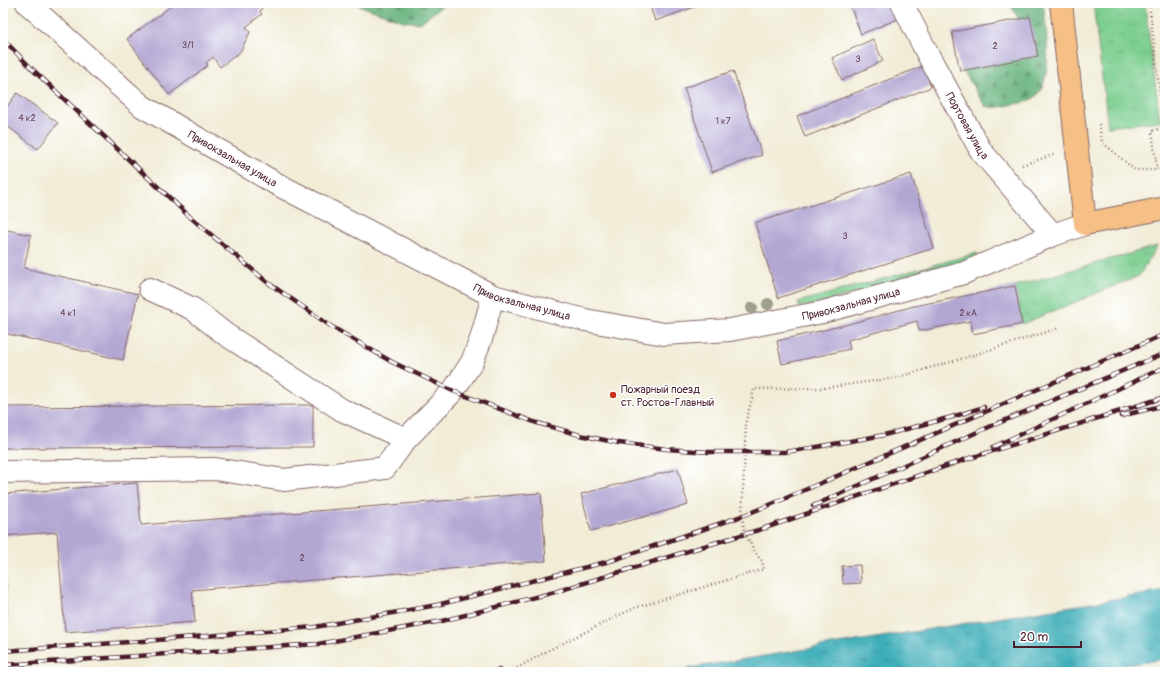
<svg xmlns="http://www.w3.org/2000/svg" width="1168" height="675" font-family="Pangolin,sans-serif">
<style>
.grass{fill:url(#grass-tufts);stroke:#64775e}
.forest{fill:url(#forest-firs);stroke:#586853}
.water{fill:url(#water-ripples);stroke:#446672}
.building{fill:#b2a6d3}
.lines{fill:none;stroke-linecap:round;stroke-linejoin:round}
.minor-casing{stroke:#846767;stroke-width:24}
.major-casing{stroke:#846767;stroke-width:24}
.path{stroke:#846767;stroke-width:2.5;stroke-dasharray:1 3;stroke-linecap:butt}
.minor{stroke:#fff;stroke-width:22}
.major{stroke:#f5bf86;stroke-width:22}
.rail-casing{stroke:#4a1f2b;stroke-width:4.5}
.rail{stroke:#fff;stroke-width:3;stroke-dasharray:9;stroke-linecap:butt}
.tree{fill:#9f9d8c}
.poi-dot{fill:#c8321e;stroke:#fff;stroke-width:1.5}
.labels{text-anchor:middle;stroke-width:3;stroke-linejoin:round;paint-order:stroke}
.number-label{font-size:9px;fill:#644155}
.street-label{font-size:11px;fill:#4a1f2b;stroke:#fff}
.poi-label{font-size:11px;fill:#4a1f2b;stroke:#fff;text-anchor:start}
</style>
<defs>
<pattern id="grass-tufts" width="24" height="20" patternUnits="userSpaceOnUse"><rect width="24" height="20" fill="#7dcf91"/><path d="M3 7l-1-3M5 7V3M7 7l1-3M15 17l-1-3M17 17v-4M19 17l1-3" fill="none" stroke="#6eb17d"/></pattern>
<pattern id="forest-firs" width="22" height="20" patternUnits="userSpaceOnUse"><rect width="22" height="20" fill="#66b27b"/><path d="M5 1l3.5 6h-7zM16 11l3.5 6h-7z" fill="#569065"/></pattern>
<pattern id="water-ripples" width="26" height="14" patternUnits="userSpaceOnUse"><rect width="26" height="14" fill="#3eaeb9"/><path d="M2 4q2-2 4 0t4 0M15 11q2-2 4 0t4 0" fill="none" stroke="#368d97"/></pattern>
</defs>
<rect width="100%" height="100%" fill="#fff"/>
<filter id="ink" filterUnits="userSpaceOnUse"><feTurbulence type="fractalNoise" baseFrequency=".025" numOctaves="2"/><feDisplacementMap in="SourceGraphic" scale="8" xChannelSelector="R" yChannelSelector="G"/><feConvolveMatrix kernelMatrix="1 2 1 2 8 2 1 2 1" color-interpolation-filters="sRGB"/></filter>
<filter id="wash" filterUnits="userSpaceOnUse"><feTurbulence type="fractalNoise" baseFrequency=".012" numOctaves="4" result="noise"/><feDisplacementMap in="SourceGraphic" scale="16" xChannelSelector="R" yChannelSelector="G"/><feGaussianBlur stdDeviation="0.9" result="paint"/><feColorMatrix in="noise" values="0 0 0 0 0 0 0 0 0 0 0 0 0 0 0 0 0 1.4 0 .05"/><feComposite in="paint" operator="in"/></filter>
<g filter="url(#wash)">
<rect width="100%" height="100%" fill="#f1ecd6"/>
<path class="grass" d="M 1093,3 L 1145,3 L 1160,121 L 1108,127 Z
M 1157,246 L 1139,276 L 1022,324 L 1015,286 Z
M 977,253 L 979,259 L 813,305 L 799,307 L 798,302 Z"/>
<path class="forest" d="M 352,3 L 446,3 L 420,23 L 403,21 Z
M 1010,3 L 1043,3 C 1046,26 1054,77 1037,95 C 1031,102 1023,103 1015,104 C 1005,106 995,109 985,106 L 963,70 L 1023,28 Z"/>
<path class="water" d="M 1165,591 L 1165,659 L 1081,672 L 665,672 Z"/>
<g id="blocks">
<path class="building" d="M 175,3 L 264,3 L 260,12 L 262,14 L 246,27 L 250,32 L 240,52 L 220,67 L 213,57 L 206,63 L 208,65 L 169,95 L 127,39 Z
M 649,3 L 706,3 L 655,21 Z
M 849,3 L 891,3 L 898,19 L 861,34 Z
M 1030,17 L 1038,56 L 960,71 L 952,32 Z
M 873,39 L 883,61 L 842,80 L 832,58 Z
M 923,66 L 931,87 L 805,137 L 797,116 Z
M 733,71 L 762,155 L 712,172 L 684,88 Z
M 17,93 L 58,123 L 38,149 L 3,123 L 3,112 Z
M 911,174 L 934,248 L 778,298 L 755,223 Z
M 3,229 L 31,235 L 24,268 L 138,294 L 123,360 L 3,333 Z
M 1015,286 L 1022,324 L 973,334 L 971,321 L 919,331 L 917,321 L 848,340 L 850,349 L 782,364 L 777,341 L 845,325 L 914,306 Z
M 313,405 L 313,447 L 3,448 L 3,407 Z
M 678,469 L 688,505 L 591,531 L 581,494 Z
M 137,483 L 141,525 L 541,493 L 546,561 L 192,590 L 195,622 L 65,632 L 57,532 L 3,536 L 3,494 Z
M 860,565 L 861,583 L 843,584 L 842,566 Z
M 3,566 L 5,566 L 7,617 L 3,617 Z"/>
</g>
</g>
<g filter="url(#ink)">
<use href="#blocks" fill-opacity="0" stroke="#846767" stroke-width="1"/>
<g class="lines">
<defs>
<g id="minor">
<path id="s1" d="M 27,3 L 142,106 L 275,183 L 493,296 L 585,320 L 664,334 L 730,330 L 823,312 L 964,273 L 1053,235 L 1085,224"/>
<path id="s2" d="M 902,3 L 927,53 L 981,151 L 1053,235"/>
<path d="M 150,289 L 193,309 L 225,334 L 342,410 L 406,439"/>
<path d="M 3,472 L 215,469 L 284,480 L 385,468 L 406,439 L 453,391 L 472,362 L 481,339 L 493,296"/>
</g>
<path id="major" d="M 1061,3 L 1085,224 L 1165,208"/>
</defs>
<use href="#minor" class="minor-casing"/>
<use href="#major" class="major-casing"/>
<path class="path" d="M 1149,3 L 1165,135
M 1099,124 L 1102,142 L 1135,170 L 1157,170 L 1152,131 L 1164,127
M 1022,165 L 1056,154
M 510,672 L 549,650 L 634,608 L 764,569 L 762,561 L 757,555 L 745,534 L 742,516 L 746,421 L 751,402 L 754,389 L 823,388 L 895,378 L 961,359 L 1059,328"/>
<use href="#minor" class="minor"/>
<use href="#major" class="major"/>
<defs>
<path id="rail" d="M 3,39 L 31,68 L 189,216 L 267,282 L 332,327 L 392,362 L 453,391 L 534,422 L 580,435 L 619,443 L 667,449 L 709,452 L 785,452 L 811,448 L 884,435 L 952,417 L 984,407
M 1121,416 L 1165,405
M 993,447 L 1165,367
M 813,506 L 982,430 L 1165,353
M 3,651 L 157,640 L 315,627 L 437,605 L 610,561 L 742,516 L 777,502 L 1165,334
M 3,665 L 318,644 L 442,621 L 555,592 L 701,547 L 765,528 L 964,460 L 1165,397
M 494,672 L 499,669"/>
</defs>
<use href="#rail" class="rail-casing"/>
<use href="#rail" class="rail"/>
</g>
<g class="tree">
<circle cx="768" cy="304" r="6"/>
<circle cx="752" cy="308" r="6"/>
</g>
</g>
<circle class="poi-dot" cx="613" cy="395" r="4"/>
<g class="labels">
<g class="number-label">
<text x="188" y="48">3/1</text>
<text x="995" y="49">2</text>
<text x="858" y="62">3</text>
<text x="27" y="121">4 к2</text>
<text x="723" y="124">1 к7</text>
<text x="845" y="239">3</text>
<text x="68" y="316">4 к1</text>
<text x="968" y="316">2 кА</text>
<text x="302" y="561">2</text>
</g>
<g class="street-label">
<text dy="4" stroke="none"><textPath href="#s2" startOffset="139">Портовая улица</textPath></text>
<text dy="4" stroke="none"><textPath href="#s1" startOffset="259">Привокзальная улица</textPath></text>
<text dy="4" stroke="none"><textPath href="#s1" startOffset="583">Привокзальная улица</textPath></text>
<text dy="4" stroke="none"><textPath href="#s1" startOffset="919">Привокзальная улица</textPath></text>
</g>
<g class="poi-label">
<text x="621" y="393">Пожарный поезд<tspan x="621" dy="13">ст. Ростов-Главный</tspan></text>
</g>
</g>
<rect width="1168" height="675" fill="none" stroke="#fff" stroke-width="16"/>
<path d="M1014 641v6h67v-6" fill="none" stroke="#4a1f2b" stroke-width="2"/>
<text x="1020" y="641" font-size="12" fill="#4a1f2b" stroke="#ffffff" stroke-width="3" paint-order="stroke">20 m</text>
</svg>
